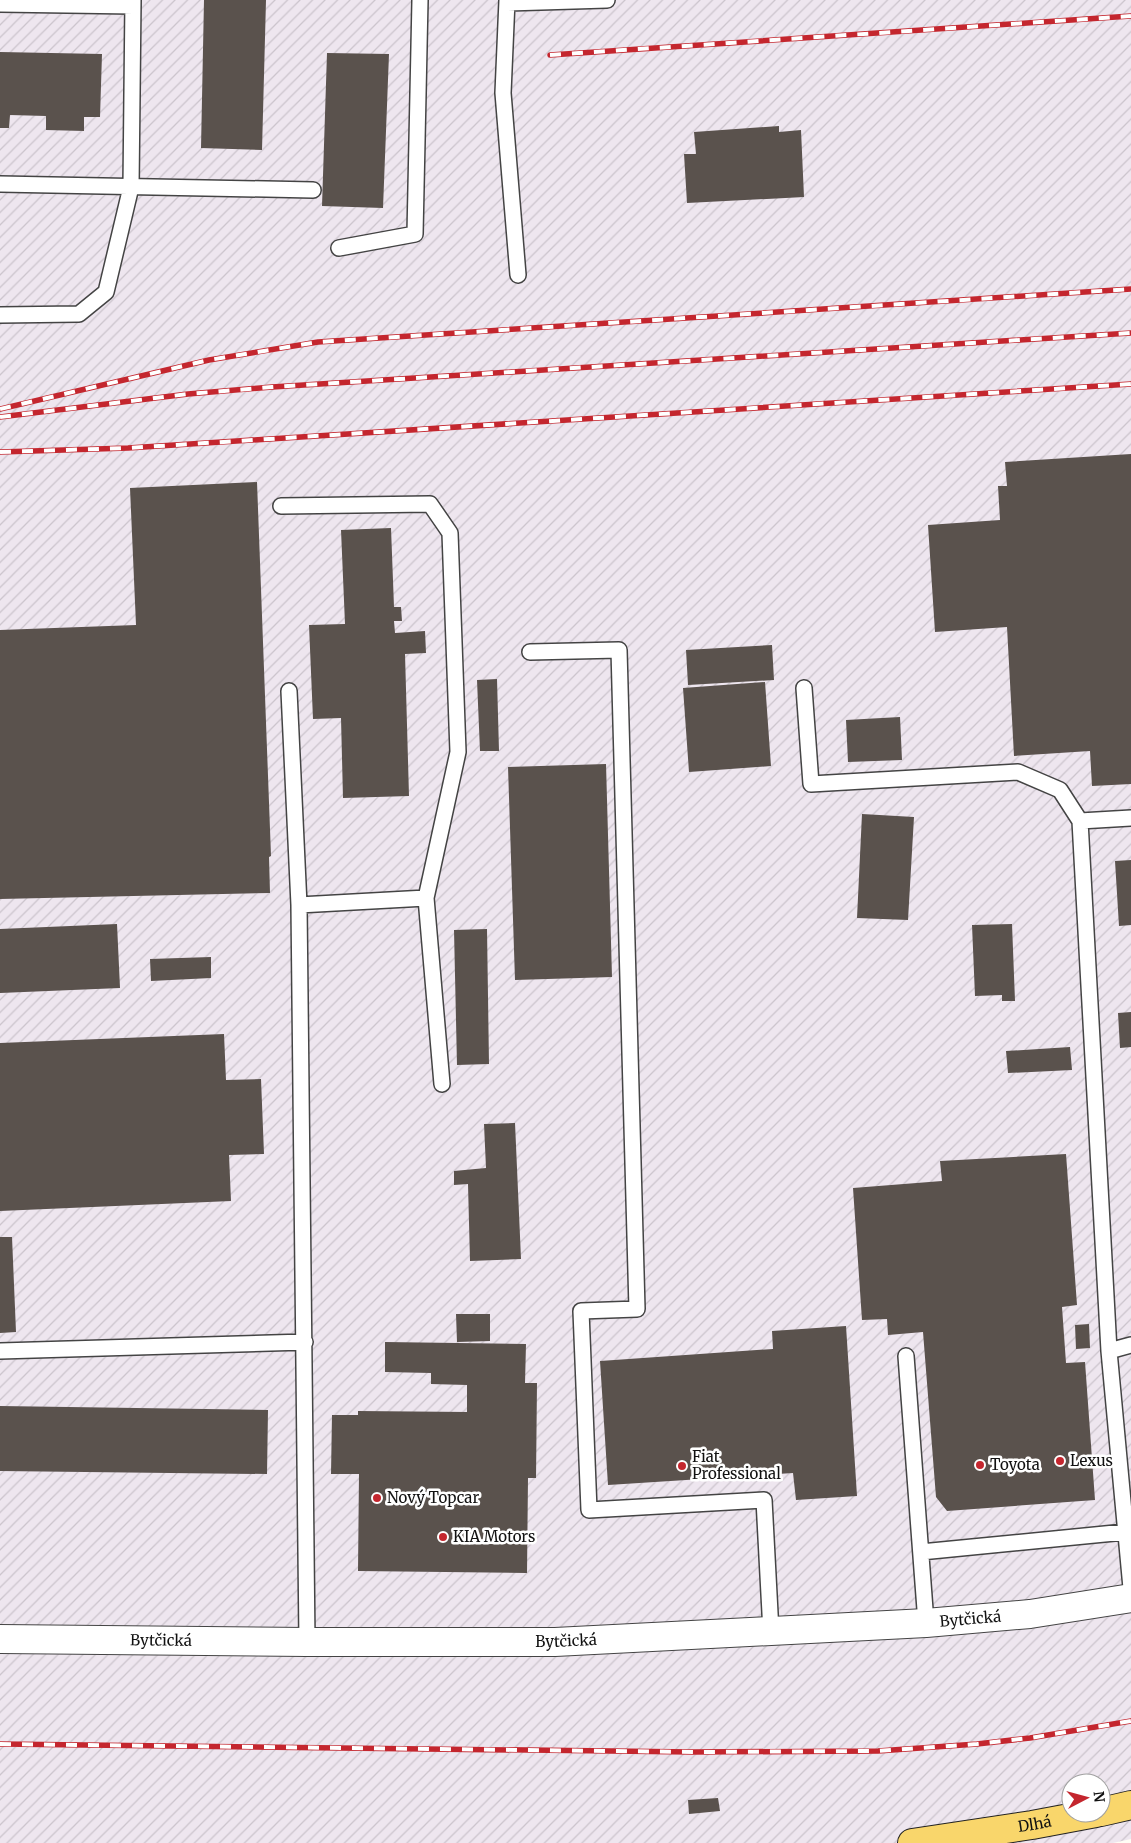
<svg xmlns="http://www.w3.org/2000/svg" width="1131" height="1843" font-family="Merriweather,serif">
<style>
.industrial{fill:url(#industrial-furrows);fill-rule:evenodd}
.building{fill:#5a524d}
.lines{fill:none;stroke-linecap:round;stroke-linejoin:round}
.lane-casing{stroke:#444;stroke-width:18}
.street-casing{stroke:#444;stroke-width:30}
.primary-casing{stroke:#222;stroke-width:30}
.lane{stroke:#fff;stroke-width:15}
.street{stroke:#fff;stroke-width:28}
.primary{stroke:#f9d66b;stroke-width:28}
.rail-casing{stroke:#c4262e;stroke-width:5.5}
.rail{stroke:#fff;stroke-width:4;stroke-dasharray:11;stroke-linecap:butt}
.poi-dot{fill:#c4262e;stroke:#fff;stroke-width:2}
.labels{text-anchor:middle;stroke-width:5;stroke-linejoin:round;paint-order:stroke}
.poi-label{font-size:15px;fill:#111;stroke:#fff;text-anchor:start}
.street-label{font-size:15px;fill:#111;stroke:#fff}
</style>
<defs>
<pattern id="industrial-furrows" width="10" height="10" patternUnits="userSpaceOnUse" patternTransform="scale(1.25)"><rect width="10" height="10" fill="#eee6ef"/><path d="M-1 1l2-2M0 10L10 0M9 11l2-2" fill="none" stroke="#cbc4cc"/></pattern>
</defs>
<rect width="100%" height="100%" fill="#fffdf5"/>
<path class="industrial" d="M 0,0 L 1131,0 L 1131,1839 L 1113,1843 L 0,1843 ZM 1071,1783 L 1101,1783 L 1101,1813 L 1071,1813 Z"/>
<path class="building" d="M 204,0 L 266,0 L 262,150 L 201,148 Z
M 0,52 L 102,54 L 100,117 L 84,117 L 84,131 L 46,130 L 46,116 L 10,115 L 9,128 L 0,128 Z
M 327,53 L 389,54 L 383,208 L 322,206 Z
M 779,126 L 779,132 L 801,130 L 804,197 L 687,203 L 684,154 L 696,154 L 694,132 Z
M 1131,454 L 1131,784 L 1092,786 L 1090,751 L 1014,756 L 1007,627 L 935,632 L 928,525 L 1000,520 L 998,486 L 1007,486 L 1005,462 Z
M 257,482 L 271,856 L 269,857 L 270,893 L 0,899 L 0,630 L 136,625 L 130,488 Z
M 391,528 L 394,607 L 401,607 L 402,621 L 394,621 L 395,633 L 425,631 L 426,653 L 405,654 L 409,796 L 343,798 L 341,718 L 313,719 L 309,625 L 345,624 L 341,530 Z
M 772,645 L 774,680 L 688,685 L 686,650 Z
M 497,679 L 499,751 L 480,751 L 477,680 Z
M 765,682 L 771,766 L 689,772 L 683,688 Z
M 900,717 L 902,760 L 848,762 L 846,720 Z
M 606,764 L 612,977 L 515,980 L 508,767 Z
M 862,814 L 914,817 L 908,920 L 857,918 Z
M 1131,860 L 1131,925 L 1119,926 L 1115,861 Z
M 117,924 L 120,988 L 0,993 L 0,929 Z
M 1012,924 L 1015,1001 L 1002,1001 L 1002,995 L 975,996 L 972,925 Z
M 487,929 L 489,1064 L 457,1065 L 454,930 Z
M 211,957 L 211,978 L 151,981 L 150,959 Z
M 1131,1012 L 1131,1047 L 1120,1048 L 1118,1013 Z
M 224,1034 L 226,1080 L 261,1079 L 264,1154 L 229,1155 L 231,1201 L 0,1211 L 0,1043 Z
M 1070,1047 L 1072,1070 L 1008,1073 L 1006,1051 Z
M 515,1123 L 521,1259 L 470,1261 L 468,1184 L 454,1185 L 454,1171 L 486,1168 L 484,1124 Z
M 1066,1154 L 1077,1305 L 1062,1307 L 1066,1363 L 1085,1362 L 1095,1500 L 947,1511 L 936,1497 L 923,1332 L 888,1335 L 887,1319 L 862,1320 L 853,1188 L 942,1181 L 940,1161 Z
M 0,1237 L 12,1237 L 16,1332 L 0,1333 Z
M 456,1314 L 490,1314 L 490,1341 L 457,1342 Z
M 1089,1324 L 1090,1348 L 1076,1349 L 1075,1325 Z
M 846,1326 L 857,1496 L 796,1500 L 793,1473 L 608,1485 L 600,1361 L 773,1349 L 772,1331 Z
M 385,1342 L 526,1344 L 525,1383 L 537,1383 L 536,1478 L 528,1478 L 527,1573 L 358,1571 L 359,1474 L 331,1474 L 332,1415 L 358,1415 L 358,1411 L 467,1412 L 467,1385 L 431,1384 L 431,1373 L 385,1372 Z
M 0,1406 L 268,1410 L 267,1474 L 0,1471 Z
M 718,1798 L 720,1811 L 689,1814 L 688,1800 Z"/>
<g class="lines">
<defs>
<path id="lane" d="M 507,0 L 503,93 L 518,275
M 507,3 L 607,0
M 0,4 L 133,6
M 0,184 L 313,190
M 339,248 L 415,234 L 420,0
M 0,315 L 79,314 L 106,292 L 131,187 L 133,0
M 281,506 L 430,504 L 450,533 L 458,752 L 426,898 L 442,1084
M 530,652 L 619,650 L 637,1309 L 581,1311 L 589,1510 L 764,1500 L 771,1632
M 804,688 L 811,784 L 1018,772 L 1060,790 L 1080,821
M 289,691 L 299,905 L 307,1642
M 1131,818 L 1080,821 L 1109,1351 L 1131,1588
M 299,905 L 426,898
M 0,1351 L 305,1342
M 1109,1351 L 1131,1345
M 906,1356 L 926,1623
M 921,1552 L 1125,1532"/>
<g id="street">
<path id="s1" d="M 0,1639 L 307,1642 L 555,1642 L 926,1623 L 1030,1614 L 1131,1598"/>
</g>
<g id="primary">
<path d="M 1101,1812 L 1131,1805"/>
<path id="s2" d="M 912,1843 L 1032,1825 L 1096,1813"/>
</g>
</defs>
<use href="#lane" class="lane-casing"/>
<use href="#street" class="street-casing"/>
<use href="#primary" class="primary-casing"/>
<use href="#lane" class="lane"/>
<use href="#street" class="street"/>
<use href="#primary" class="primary"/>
<defs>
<path id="rail" d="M 550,55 L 1131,16
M 0,409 L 209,360 L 318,342 L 1131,289
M 0,417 L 188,394 L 272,387 L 1131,333
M 0,452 L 128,448 L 1131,384
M 0,1744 L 693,1752 L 878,1751 L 977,1744 L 1030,1738 L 1131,1721"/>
</defs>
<use href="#rail" class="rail-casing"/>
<use href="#rail" class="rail"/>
</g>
<g class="poi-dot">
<circle cx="1060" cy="1461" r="5"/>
<circle cx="980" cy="1465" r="5"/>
<circle cx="682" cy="1466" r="5"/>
<circle cx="377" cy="1498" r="5"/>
<circle cx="443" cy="1537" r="5"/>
</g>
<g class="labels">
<g class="poi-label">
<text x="692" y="1462">Fiat<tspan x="692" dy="17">Professional</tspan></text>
<text x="1070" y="1466">Lexus</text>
<text x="990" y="1470">Toyota</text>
<text x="387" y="1503">Nový Topcar</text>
<text x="453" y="1542">KIA Motors</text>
</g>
<g class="street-label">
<text dy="5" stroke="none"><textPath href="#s1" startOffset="971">Bytčická</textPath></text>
<text dy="5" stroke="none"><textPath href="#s1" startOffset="161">Bytčická</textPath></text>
<text dy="5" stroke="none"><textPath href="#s1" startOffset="566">Bytčická</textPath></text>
<text dy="5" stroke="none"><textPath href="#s2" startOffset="124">Dlhá</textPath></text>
</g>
</g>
<g transform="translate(1086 1798) rotate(84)"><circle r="24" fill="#ffffff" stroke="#a0a0a0"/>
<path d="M0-4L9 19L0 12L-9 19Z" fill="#c4262e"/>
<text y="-8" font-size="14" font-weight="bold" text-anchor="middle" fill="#111111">N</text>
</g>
</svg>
